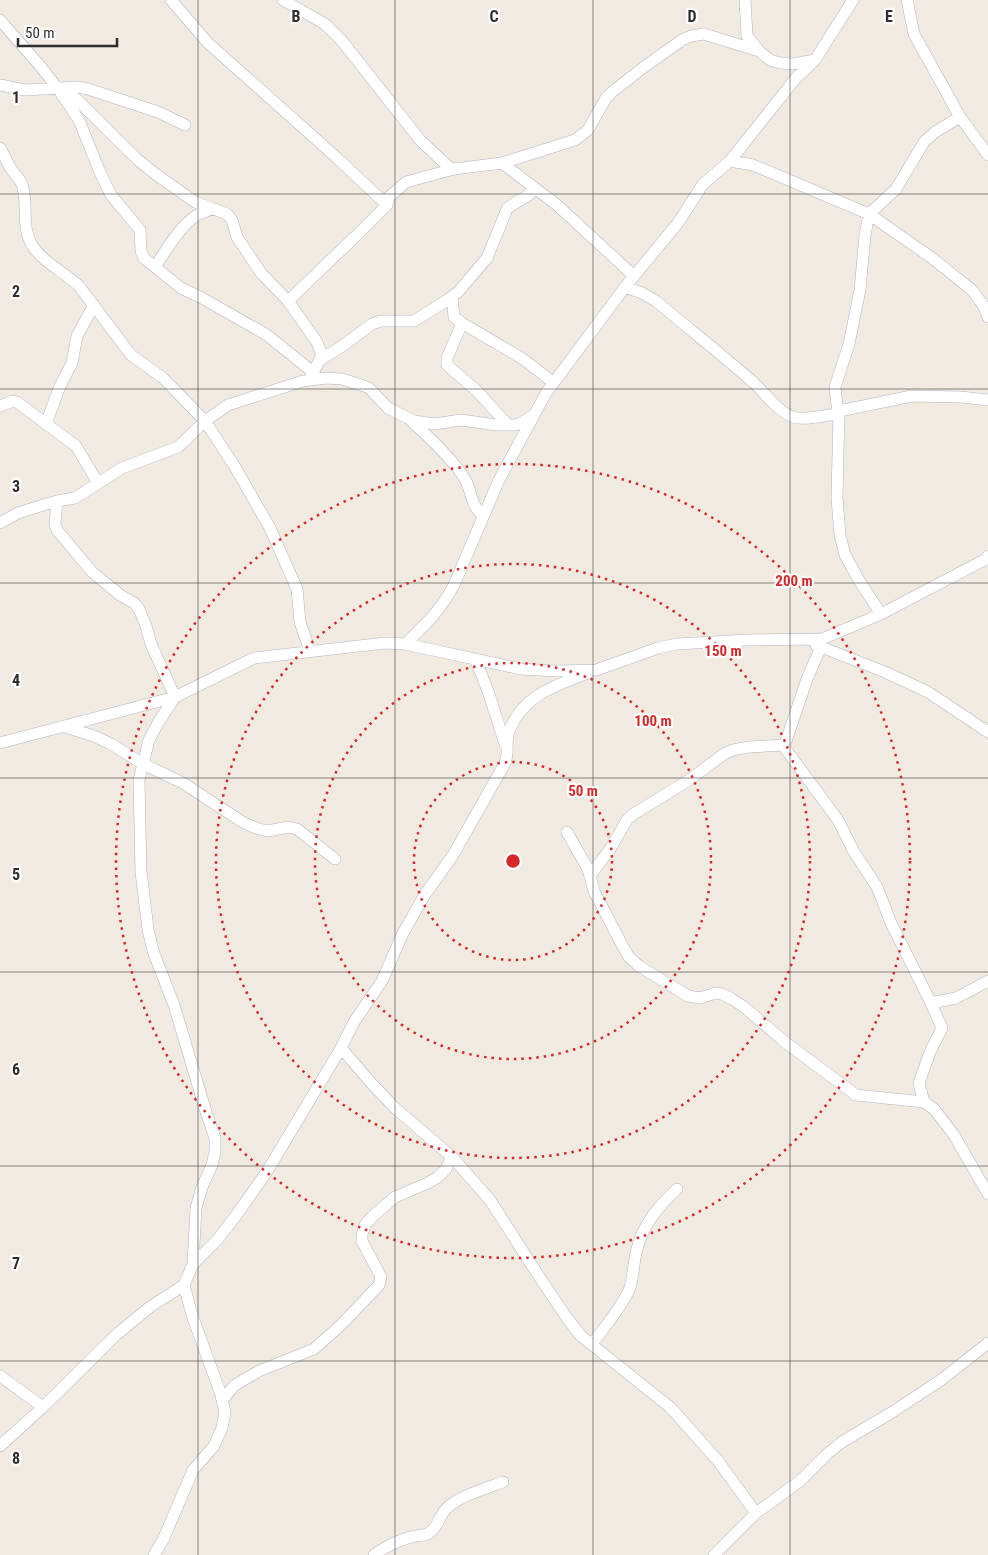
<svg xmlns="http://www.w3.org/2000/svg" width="988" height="1555" font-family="'Roboto Condensed',sans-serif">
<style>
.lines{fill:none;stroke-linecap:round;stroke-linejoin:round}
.street-casing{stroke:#b4b4c2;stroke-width:12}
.street{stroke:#fff;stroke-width:11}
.grid{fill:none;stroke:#2e2e2e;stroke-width:1;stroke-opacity:0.55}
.ring{fill:none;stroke:#d62828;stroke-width:2.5;stroke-dasharray:2.5 5}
.grid-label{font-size:16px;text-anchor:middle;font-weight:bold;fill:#2e2e2e;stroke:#fff;stroke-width:4.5;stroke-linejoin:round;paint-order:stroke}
.centre{fill:#d62828;stroke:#fff;stroke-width:2.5}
.ring-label{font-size:15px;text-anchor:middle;font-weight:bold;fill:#d62828;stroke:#fff;stroke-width:4.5;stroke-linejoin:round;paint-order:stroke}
</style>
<rect width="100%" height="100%" fill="#f0eae0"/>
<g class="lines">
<defs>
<path id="street" d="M 171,0 L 208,43 L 336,157 L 387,205
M 283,0 L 325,24 L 342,41 L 420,140 L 452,170
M 745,0 L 747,36 L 759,51
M 907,0 L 914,34 L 960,117 L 988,155
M 0,20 L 41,67 L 58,89 L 79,120 L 99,170 L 111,195 L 140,230 L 141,251 L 144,258 L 181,288 L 202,298 L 267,335 L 314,373
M 0,85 L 25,90 L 78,87 L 88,89 L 158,112 L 185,125
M 66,89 L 137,159 L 154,173 L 195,202 L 227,214 L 232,220 L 237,237 L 261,273 L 288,301 L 317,342 L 322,355 L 311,377
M 0,148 C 4,155 7,162 11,169 C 15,175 22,180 23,188 C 28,208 21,226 32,245 C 43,263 65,272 79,286 L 131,355 L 163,378 L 205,421 L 235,467 L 270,528 L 297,589 L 300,622 L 310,651
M 730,161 L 753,165 L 869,214 L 932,258 L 972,290 L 983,305 L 988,317
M 502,163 L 557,205 L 634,276
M 155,267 C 166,250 180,226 197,215 C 202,213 207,211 212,209
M 625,287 L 642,293 L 656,301 C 688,328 721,354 753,382 C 765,393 777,411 793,417 C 804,421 826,415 838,414 L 839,411 L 912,396 L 961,397 L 988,400
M 452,297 L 454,317 L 462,323 L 523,359 L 554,383
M 288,301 L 359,233 L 387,205 L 389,197 L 406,182 L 454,169 L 502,163 L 575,140 L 588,130 L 606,98 L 612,92 L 644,67 L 682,40 L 691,36 L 704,34 L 759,51 L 770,60 L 780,63 L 793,64 L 815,60
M 462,323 L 447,358 L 447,365 L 477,391 L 507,424
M 320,360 L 341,347 L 372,324 L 381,321 L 414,321 L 446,301 L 459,291 L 487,258 L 507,209 C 515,201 528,198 535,189
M 0,406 L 13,401 L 17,402 L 76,446 L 98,483
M 839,411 L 837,498 L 840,535 L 845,555 L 860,582 L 881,614
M 838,414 L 835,387 L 849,344 L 860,290 L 865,235 L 869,214 L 896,189 L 924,142 L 935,132 L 960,117
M 410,420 C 428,436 454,460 466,481 C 473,495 470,504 483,516
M 46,424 L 60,386 L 72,363 L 77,336 L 94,305
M 57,501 L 55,524 L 57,530 L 92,572 L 120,595 L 134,603 L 139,609 L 146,626 L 151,644 L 175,697 L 158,723 L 149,740 L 139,780 L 141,872 L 148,929 L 153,951 L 174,1005 L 206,1112 L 215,1138 L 215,1152 L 212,1165 L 202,1187 L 196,1208 L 193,1264
M 0,523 L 18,513 L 37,507 L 57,501 L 75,498 L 122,468 L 178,447 L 205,421 L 228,405 L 303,381 L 326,378 L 342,379 L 364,386 L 369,388 L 388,408 L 412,420 L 421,422 L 434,424 L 461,420 L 496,425 L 516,425 L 521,423 L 532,416
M 405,644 C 426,624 440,611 454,585 L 499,480 L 546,393 L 625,287 L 678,223 L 703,184 L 730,161 L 796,78 L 815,60 L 853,0
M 816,645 L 885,672 L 928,692 L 988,732
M 821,647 L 807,679 L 784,747 L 838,820 L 854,852 L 877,887 L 891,923 L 931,1003 L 942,1028 L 930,1052 L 919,1083 L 924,1102
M 476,661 L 488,691 L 505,744
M 65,727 L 94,736 L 111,744 L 143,764 L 183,783 L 244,823 L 259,829 L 268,831 L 288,827 L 297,829 L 335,859
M 0,743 L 175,697 L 254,658 L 385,643 L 405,644 L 521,669 L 557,671 L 596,670 L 658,648 L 677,644 L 748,640 L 822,639 L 881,614 L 986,559 L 988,556
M 567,832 L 588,869 L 594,891 L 622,945 L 629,957 L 639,966 L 688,996 L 700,998 L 716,993 L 722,994 L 732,999 L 744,1007 L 785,1042 L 856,1095 L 924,1102 L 934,1109 L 954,1135 L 988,1194
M 590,876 L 610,849 L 627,820 L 632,815 L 689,780 L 724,754 L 733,750 L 749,747 L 784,745
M 931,1003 L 956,998 L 988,981
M 341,1048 L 373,1085 L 395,1108 L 452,1157 L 490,1200 L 540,1278 L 567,1318 L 581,1336 L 671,1408 L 718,1461 L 756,1513
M 592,1344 C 603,1329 622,1307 629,1290 C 634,1277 633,1263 637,1249 C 643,1224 659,1206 677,1189
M 0,1376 L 43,1407
M 222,1400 L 235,1385 L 259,1371 L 314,1349 L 342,1324 L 379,1285 L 381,1277 L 362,1241 L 362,1235 L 365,1225 L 373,1216 L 395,1197 L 428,1183 L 438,1177 L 446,1169 L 452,1157
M 0,1446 L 43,1407 L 117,1334 L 150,1307 L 184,1285 L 193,1264 L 217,1240 L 235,1217 L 266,1173 L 341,1048 L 354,1022 L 382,981 L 402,935 L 424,896 L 453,855 L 504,765 C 510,754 505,742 509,731 C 523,695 555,686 588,673
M 154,1555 L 163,1540 L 193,1470 L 214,1446 L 222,1428 L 225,1412 L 220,1392 L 192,1315 L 184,1285
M 374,1555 C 384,1547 403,1538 416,1536 C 421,1535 426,1536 430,1532 C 438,1527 439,1517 445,1510 C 456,1497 487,1488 503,1482
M 714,1555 L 756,1513 L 800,1481 L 827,1454 L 842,1442 L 894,1411 L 941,1380 L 988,1343"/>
</defs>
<use href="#street" class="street-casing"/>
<use href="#street" class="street"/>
</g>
<path class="grid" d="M 198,0 L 198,1555M 395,0 L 395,1555M 593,0 L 593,1555M 790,0 L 790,1555M 0,194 L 988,194M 0,389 L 988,389M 0,583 L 988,583M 0,778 L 988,778M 0,972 L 988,972M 0,1166 L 988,1166M 0,1361 L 988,1361"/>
<g class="ring">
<circle cx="513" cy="861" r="99"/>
<circle cx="513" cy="861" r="198"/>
<circle cx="513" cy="861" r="297"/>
<circle cx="513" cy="861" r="397"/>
</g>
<g class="grid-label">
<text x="296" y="22">B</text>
<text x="494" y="22">C</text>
<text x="692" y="22">D</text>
<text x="889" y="22">E</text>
<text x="16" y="103">1</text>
<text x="16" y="297">2</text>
<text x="16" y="492">3</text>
<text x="16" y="686">4</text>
<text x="16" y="880">5</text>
<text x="16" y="1075">6</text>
<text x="16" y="1269">7</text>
<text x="16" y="1464">8</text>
</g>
<circle cx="513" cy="861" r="8" class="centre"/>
<g class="ring-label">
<text x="794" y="586">200 m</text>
<text x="723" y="656">150 m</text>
<text x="653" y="726">100 m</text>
<text x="583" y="796">50 m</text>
</g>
<path d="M18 38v8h99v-8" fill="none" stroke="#2e2e2e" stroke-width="2.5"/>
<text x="25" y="38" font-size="15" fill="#2e2e2e" stroke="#ffffff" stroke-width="4" paint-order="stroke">50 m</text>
</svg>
